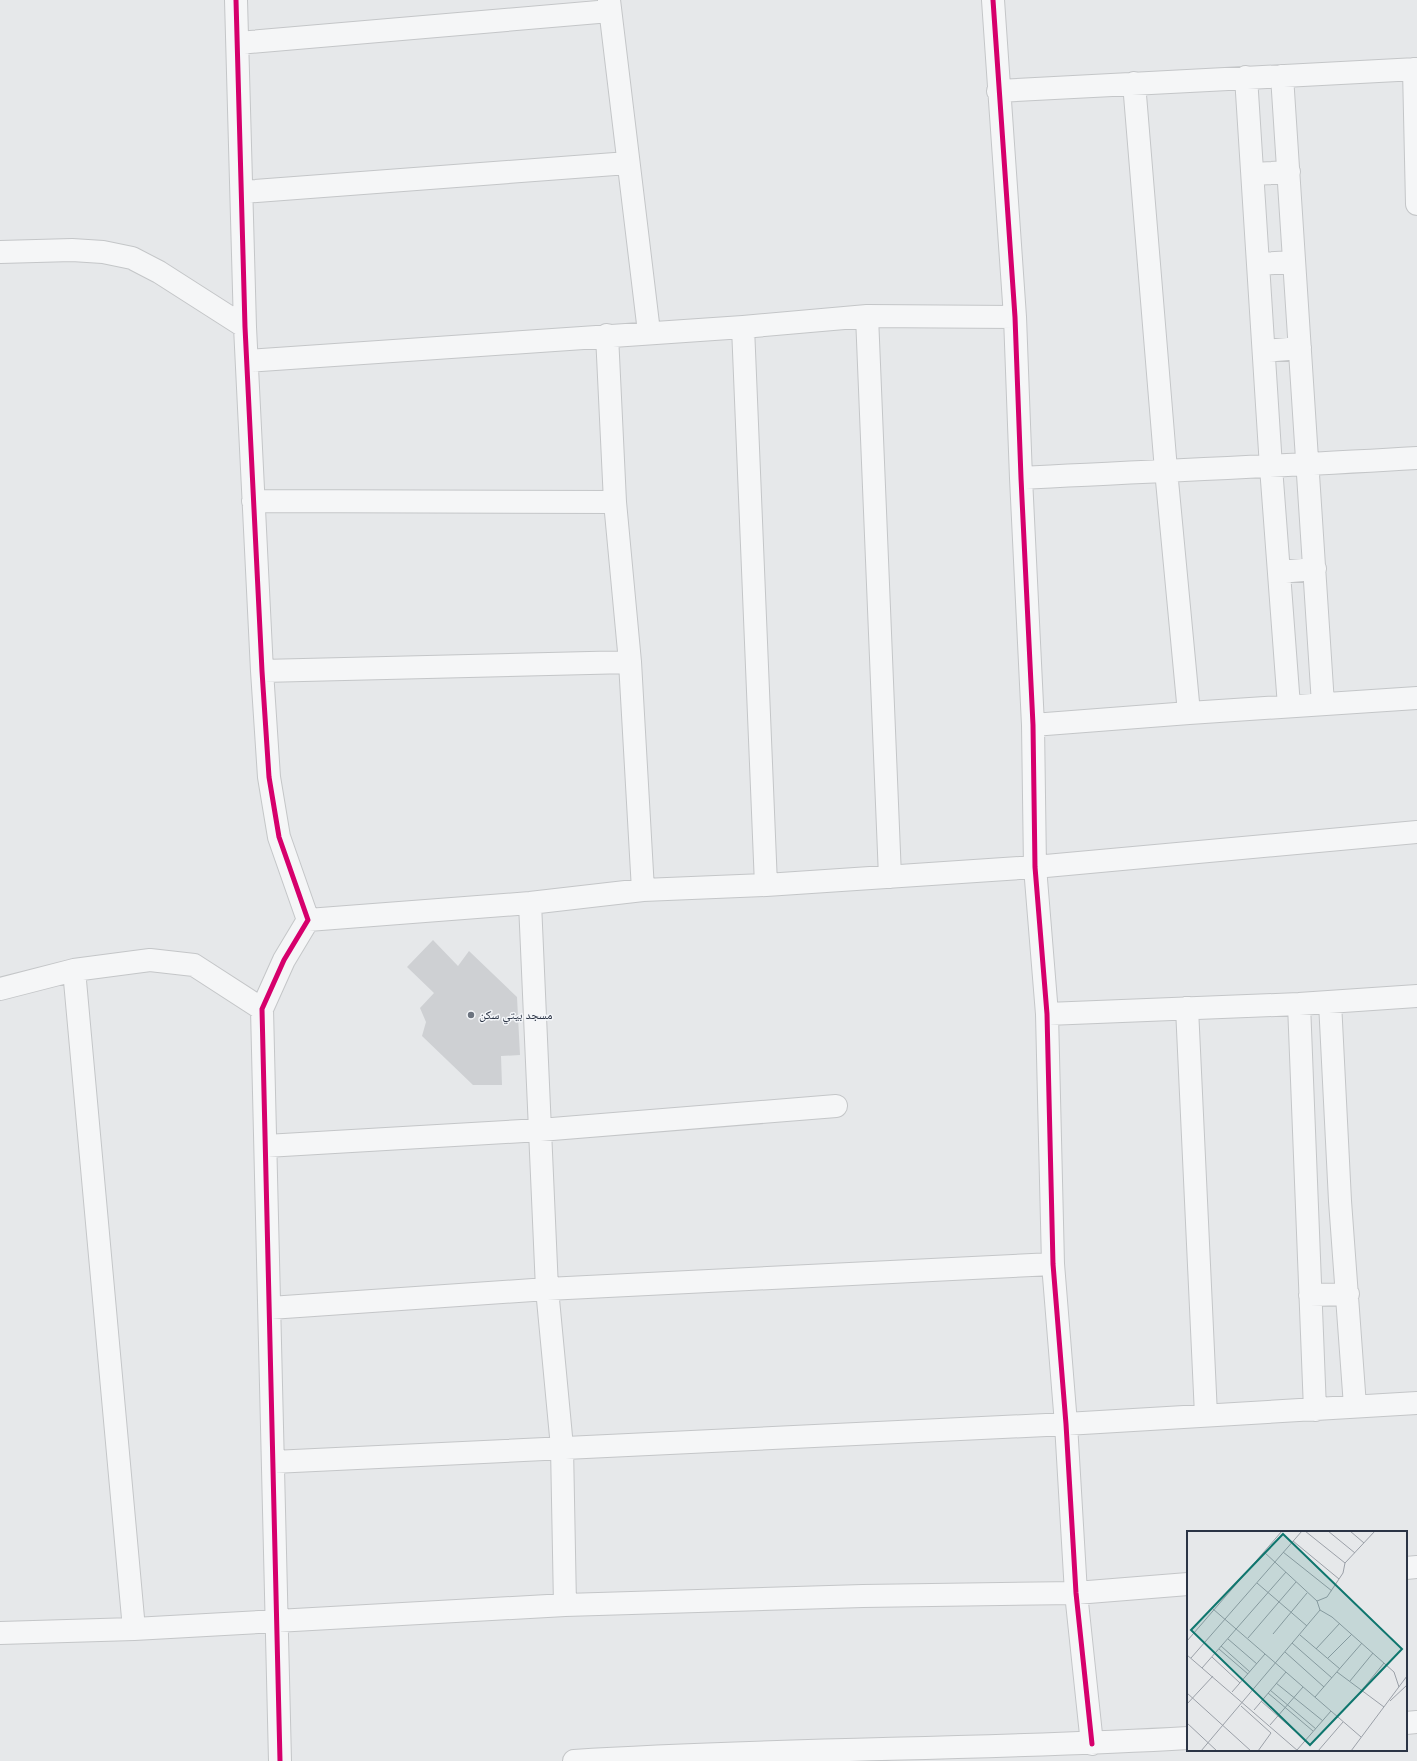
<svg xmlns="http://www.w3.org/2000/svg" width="1417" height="1761" font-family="'Public Sans','Noto Naskh Arabic',sans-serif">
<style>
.building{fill:#ced0d3}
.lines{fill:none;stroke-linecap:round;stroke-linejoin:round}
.minor-casing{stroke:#c4c6c8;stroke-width:24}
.minor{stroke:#f5f6f7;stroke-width:22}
.cycleway-casing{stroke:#f4f6f9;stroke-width:8}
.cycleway{stroke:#d6006c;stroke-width:5}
.poi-dot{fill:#6c737f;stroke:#f4f6f9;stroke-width:1.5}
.labels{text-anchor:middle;stroke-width:3;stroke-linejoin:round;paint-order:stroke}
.poi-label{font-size:12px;fill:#2b3445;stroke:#f4f6f9;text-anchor:start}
.inset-road{fill:none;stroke:#9ba0a8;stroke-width:1}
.view{fill:#0f766e;fill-opacity:0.15;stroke:#0f766e;stroke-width:2}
.inset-edge{fill:none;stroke:#2b3445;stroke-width:2}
</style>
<rect width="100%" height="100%" fill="#e6e8ea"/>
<path class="building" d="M 433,940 L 458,966 L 469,951 L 517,997 L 520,1055 L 501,1056 L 502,1085 L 473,1085 L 422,1036 L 426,1022 L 420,1008 L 434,993 L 407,967 Z"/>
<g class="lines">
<defs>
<path id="minor" d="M 236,0 L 245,327 L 262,671 L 269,777 L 279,837 L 308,920 L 284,960 L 262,1009 L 280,1761
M 609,0 L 649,332
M 993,0 L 1015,317 L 1021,478 L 1033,725 L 1035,867 L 1047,1014 L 1053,1264 L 1066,1424 L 1076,1593 L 1092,1744
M 238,43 L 610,11
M 1414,69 L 1417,204
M 1282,76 L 1323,704
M 1246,77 L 1271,467 L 1289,706
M 1134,83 L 1166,470 L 1189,713
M 998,91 L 1417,69
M 1253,174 L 1289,172
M 242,192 L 628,163
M 0,252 L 72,250 L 103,252 L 132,258 L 159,272 L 245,327
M 1258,264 L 1294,262
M 867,316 L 890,877
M 743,327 L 766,885
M 607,335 L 615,502 L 630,662 L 643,890
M 1264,351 L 1300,348
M 247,361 L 743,327 L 867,316 L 1015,317
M 1021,478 C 1153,471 1285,466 1417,458
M 253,501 L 615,502
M 1279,572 L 1315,569
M 262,671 L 630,662
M 1033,725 L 1189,713 L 1417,698
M 530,903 L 547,1289 L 562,1447 L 565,1605
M 308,920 L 530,903 L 643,890 L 766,885 L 1035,867 L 1417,832
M 74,970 L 134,1629
M 0,989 L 74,970 L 150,960 L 194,965 L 262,1009
M 1330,1002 L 1340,1201 L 1355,1406
M 1299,1004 L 1315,1410
M 1187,1008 L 1206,1415
M 1047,1014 L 1299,1004 L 1417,996
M 266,1146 L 540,1130 L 836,1106
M 1310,1295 L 1348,1294
M 270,1308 L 547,1289 L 1053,1264
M 273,1462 L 1066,1424 L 1417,1403
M 1406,1568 L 1417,1567
M 0,1633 L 134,1629 L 565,1605 L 863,1596 L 1076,1593 L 1188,1584
M 1406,1723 L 1417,1722
M 574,1761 C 779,1748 984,1750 1188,1738"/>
</defs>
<use href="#minor" class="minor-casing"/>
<use href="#minor" class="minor"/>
<defs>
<path id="cycleway" d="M 236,0 L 245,327 L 262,671 L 269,777 L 279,837 L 308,920 L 284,960 L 262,1009 L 280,1761
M 993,0 L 1015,317 L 1021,478 L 1033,725 L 1035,867 L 1047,1014 L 1053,1264 L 1066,1424 L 1076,1593 L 1092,1744"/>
</defs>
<use href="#cycleway" class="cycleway-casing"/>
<use href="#cycleway" class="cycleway"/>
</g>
<circle class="poi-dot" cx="471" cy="1015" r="4"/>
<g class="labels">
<g class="poi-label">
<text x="479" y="1019">مسجد بيتي سكن</text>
</g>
</g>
<g transform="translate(1187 1531)">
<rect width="220" height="220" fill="#e6e8ea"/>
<path class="inset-road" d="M 118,0 L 158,32M 141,0 L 168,22M 163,0 L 177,12M 106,10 L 152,48M 77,21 L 130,70 L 133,79 L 145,86 L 207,141 L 212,156M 96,21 L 145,60M 70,52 L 120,95M 130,70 L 140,66 L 156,42 L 158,32 L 188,0M 26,78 L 174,206M 86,103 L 120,62M 113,104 L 153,138M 61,107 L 109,51M 41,108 L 70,133M 0,110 L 95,0M 105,112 L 145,147M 34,115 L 63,141M 32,118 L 61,143M 129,118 L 153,92M 98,121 L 137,156M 0,124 L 111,220M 25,126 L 53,152M 4,127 L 115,0M 141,127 L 165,103M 15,137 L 99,41M 150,141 L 197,176M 163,150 L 186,122M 89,152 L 136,190M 83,159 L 129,198M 175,159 L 197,132M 45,161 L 78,123M 0,162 L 64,220M 81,162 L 126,200M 128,166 L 175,112M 74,170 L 118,209M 203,170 L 220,154M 0,173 L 26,145M 54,175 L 84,202 L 71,220M 67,179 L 99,141M 0,192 L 30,220M 83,194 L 116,156M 110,219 L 144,180M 14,220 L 133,79M 131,220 L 156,191M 164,220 L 220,145"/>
<path class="view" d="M 96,3 L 215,118 L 123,214 L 4,99 Z"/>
<rect width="220" height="220" class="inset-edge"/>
</g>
</svg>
